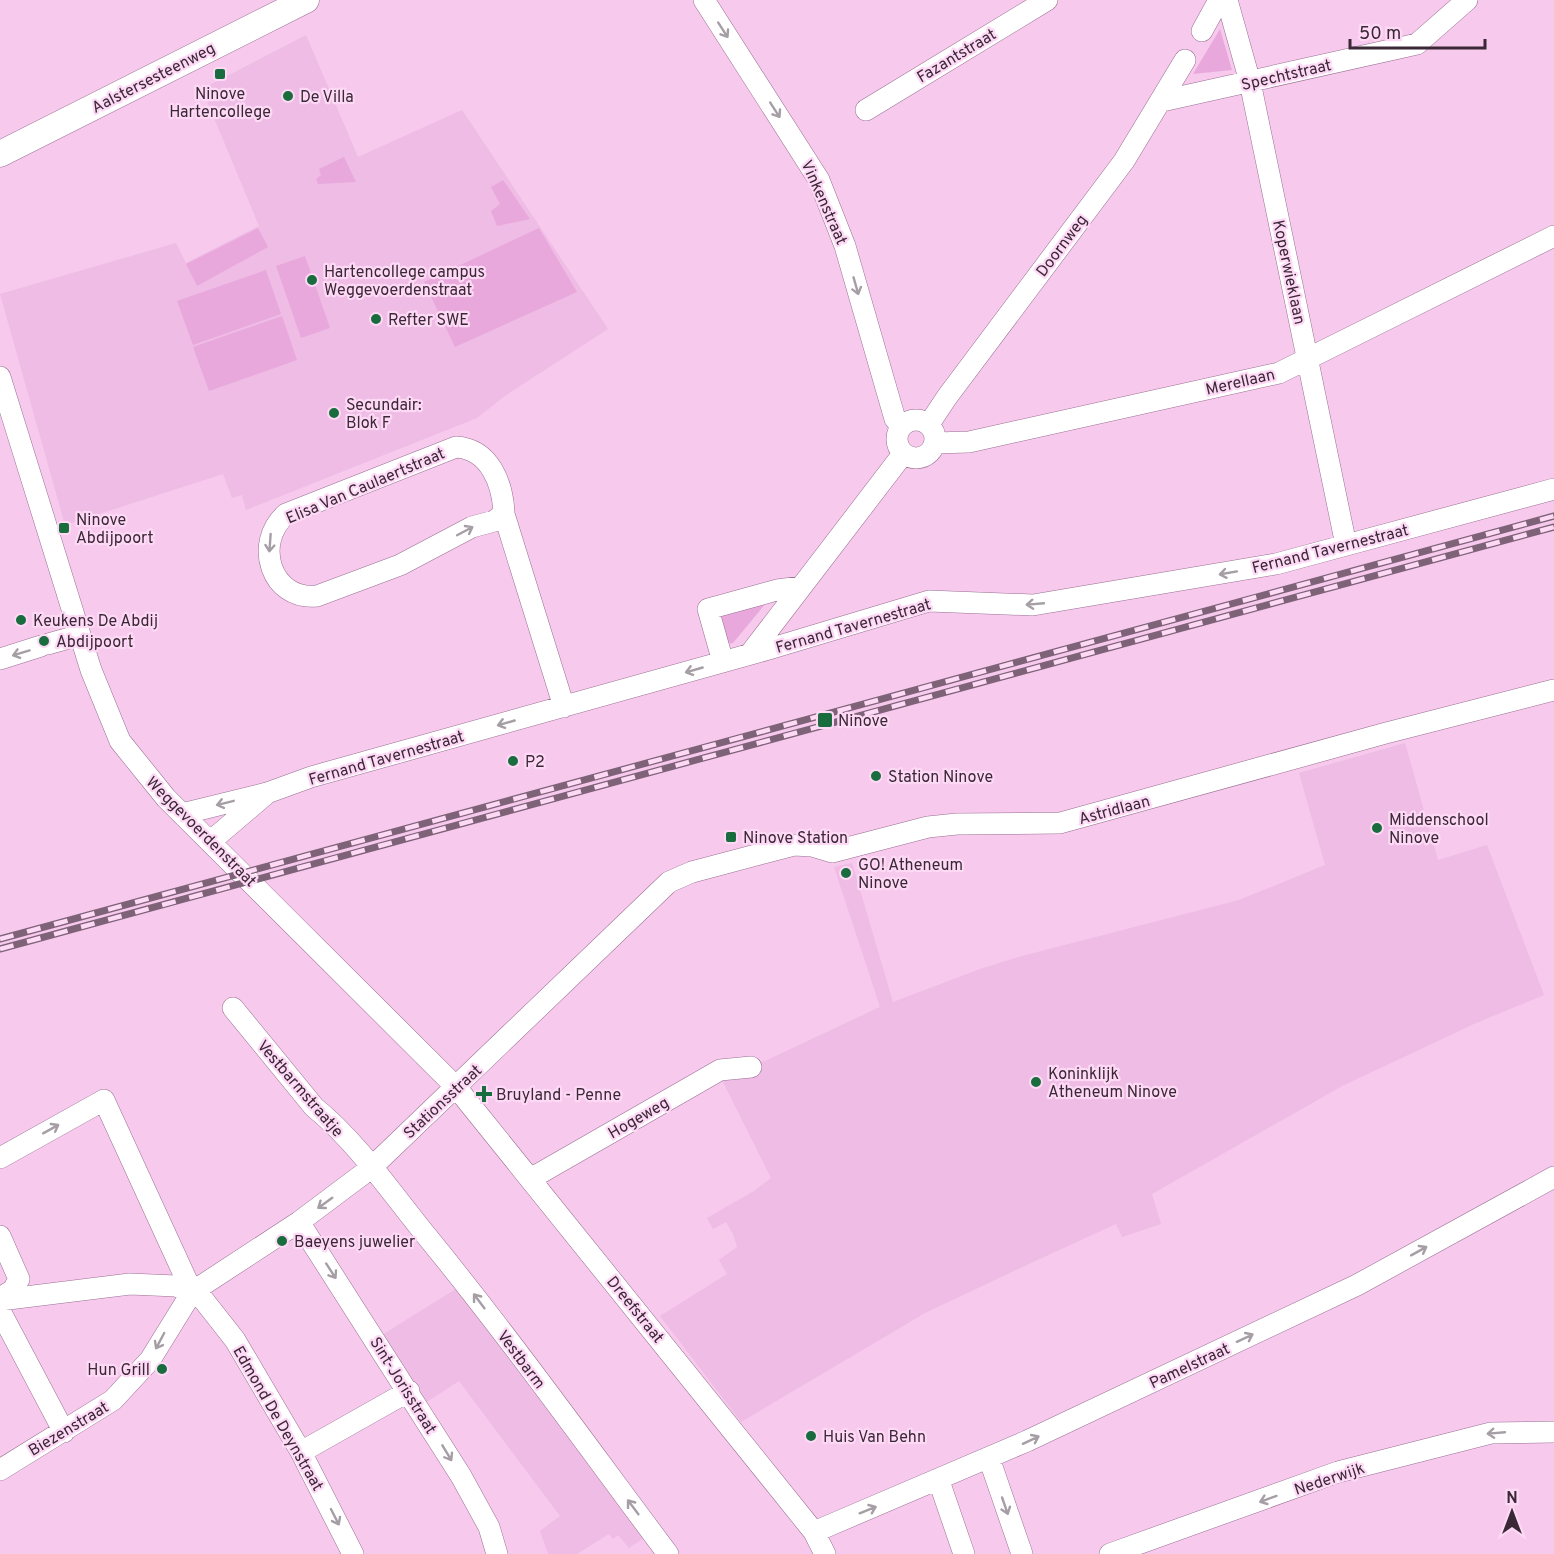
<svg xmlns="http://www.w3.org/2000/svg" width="1554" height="1554" font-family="Overpass,sans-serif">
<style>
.built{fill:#eebce4}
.green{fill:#e8a8dc}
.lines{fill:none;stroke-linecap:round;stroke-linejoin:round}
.minor-casing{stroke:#997091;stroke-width:22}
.major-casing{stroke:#997091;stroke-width:27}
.minor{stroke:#fff;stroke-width:21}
.major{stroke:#fff;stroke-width:26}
.rail-casing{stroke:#7e6278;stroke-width:7}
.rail{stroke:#fed9f6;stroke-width:4.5;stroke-dasharray:14;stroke-linecap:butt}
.oneway{stroke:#a69ea5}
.poi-dot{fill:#196c3d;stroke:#fed9f6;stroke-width:2}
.labels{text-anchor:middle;stroke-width:4.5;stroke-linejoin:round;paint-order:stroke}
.street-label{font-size:16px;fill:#3a2836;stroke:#fed9f6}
.poi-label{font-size:16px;fill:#3a2836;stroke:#fed9f6;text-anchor:start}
</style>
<rect width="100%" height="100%" fill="#f6c9ed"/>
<path class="built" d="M 306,35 L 358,157 L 462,110 L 608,329 L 506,395 L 477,418 L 246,510 L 242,495 L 232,498 L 223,474 L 65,525 L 0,294 L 176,243 L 186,263 L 259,226 L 202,89 Z
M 1405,743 L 1438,860 L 1487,845 L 1544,995 L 1476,1023 L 1342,1086 L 1152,1194 L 1161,1224 L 1122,1237 L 1116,1224 L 1033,1262 L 925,1313 L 741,1422 L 660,1316 L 727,1274 L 719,1260 L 737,1247 L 733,1234 L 726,1222 L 713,1229 L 707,1218 L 754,1191 L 771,1178 L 721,1078 L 750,1063 L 765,1061 L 880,1007 L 834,867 L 852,863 L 893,1002 L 980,969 L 1022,956 L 1239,900 L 1325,865 L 1299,773 Z
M 459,1287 L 647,1536 L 629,1548 L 618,1535 L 613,1539 L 609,1534 L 577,1554 L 548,1554 L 540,1531 L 560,1516 L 459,1381 L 425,1403 L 382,1335 Z"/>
<path class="green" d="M 1220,29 L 1232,70 L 1193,74 Z
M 344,157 L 356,182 L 318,184 L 316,179 L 321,175 L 319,169 Z
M 503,180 L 530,219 L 497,226 L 491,211 L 500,204 L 491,187 Z
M 258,228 L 268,247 L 197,286 L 186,264 Z
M 539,228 L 577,292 L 455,347 L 424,282 Z
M 305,256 L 330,328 L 301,338 L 276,266 Z
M 266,270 L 281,314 L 193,345 L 177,301 Z
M 282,316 L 297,360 L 209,391 L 193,347 Z
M 766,603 L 733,643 L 726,644 L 718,615 Z"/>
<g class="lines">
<defs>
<path id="minor" d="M 704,0 L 819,180 L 845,246 L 895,419 L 901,426
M 1227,0 L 1250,82 L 1346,545
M 1202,31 L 1219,0
M 1162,101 L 1417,44 L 1467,0
M 866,110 L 1047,0
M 0,377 L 91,670 L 120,741 L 166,798 L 456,1087 L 814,1532 L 825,1554
M897 439a19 19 0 1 1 38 0a19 19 0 1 1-38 0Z
M 929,424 L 947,397 L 1124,161 L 1185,60
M 935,443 L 969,442 L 1279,373 L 1554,236
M 504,514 L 494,521 L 472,527 L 400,565 L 317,596 C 271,601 253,543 286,514 L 456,447 C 490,449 503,484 504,514 L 564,707
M 48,644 L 80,635
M 750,654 L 903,454
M 0,659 L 41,646
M 723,662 L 708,609 L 777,590 L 801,587
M 182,814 L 267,793 L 311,777 L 769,649 L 929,601 L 1033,605 L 1276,564 L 1554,489
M 211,841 L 265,795
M 233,1008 L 314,1107 C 357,1142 390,1191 425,1234 C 510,1338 588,1447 668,1554
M 0,1158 L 104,1100 L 192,1292
M 530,1179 L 720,1070 L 751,1067
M 299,1222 L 461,1476 L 489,1527 L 497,1554
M 0,1236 L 19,1279 L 13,1290 L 0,1298
M 0,1300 L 130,1284 L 176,1286 L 202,1298 L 235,1340 L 301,1452 L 353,1554
M 0,1311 L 64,1432
M 301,1452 L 409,1391
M 989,1458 L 1022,1554
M 0,1470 L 113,1400 L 150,1360 L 192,1292 L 299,1222 L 371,1168 L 669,882 L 692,872 L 794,845 L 812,846 L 832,852 L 928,827 L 957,824 L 1060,823 L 1386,733 L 1554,690
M 939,1481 L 964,1554
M 814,1532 L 1027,1441 L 1357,1285 L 1554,1177
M 1110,1554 L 1338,1472 L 1491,1433 L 1554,1432"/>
<path id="major" d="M 0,154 L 306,0"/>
</defs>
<use href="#minor" class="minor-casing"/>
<use href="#major" class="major-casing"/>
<use href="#minor" class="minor"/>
<use href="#major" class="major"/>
<defs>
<path id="rail" d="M 0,939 L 1554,516
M 0,949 L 1554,527"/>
</defs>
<use href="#rail" class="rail-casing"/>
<use href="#rail" class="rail"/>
</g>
<defs><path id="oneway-shaft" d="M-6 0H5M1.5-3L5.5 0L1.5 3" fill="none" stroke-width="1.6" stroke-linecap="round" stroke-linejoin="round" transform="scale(1.5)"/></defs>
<g class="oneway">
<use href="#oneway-shaft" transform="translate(723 30) rotate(57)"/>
<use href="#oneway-shaft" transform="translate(775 110) rotate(57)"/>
<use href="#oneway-shaft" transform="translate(856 286) rotate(74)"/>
<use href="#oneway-shaft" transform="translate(465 531) rotate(-28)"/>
<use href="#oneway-shaft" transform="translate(270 543) rotate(94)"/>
<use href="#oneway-shaft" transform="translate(1228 573) rotate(170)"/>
<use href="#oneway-shaft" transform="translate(1035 604) rotate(175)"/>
<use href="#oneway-shaft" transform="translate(21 653) rotate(163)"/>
<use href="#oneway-shaft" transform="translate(694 670) rotate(164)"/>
<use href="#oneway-shaft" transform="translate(506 723) rotate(164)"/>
<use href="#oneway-shaft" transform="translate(225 803) rotate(166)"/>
<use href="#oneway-shaft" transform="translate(51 1129) rotate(-29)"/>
<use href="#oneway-shaft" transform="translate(325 1203) rotate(144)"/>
<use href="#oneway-shaft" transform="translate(1419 1251) rotate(-29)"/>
<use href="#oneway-shaft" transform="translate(331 1271) rotate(57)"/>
<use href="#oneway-shaft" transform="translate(479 1301) rotate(-127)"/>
<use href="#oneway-shaft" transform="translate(1245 1338) rotate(-25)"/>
<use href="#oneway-shaft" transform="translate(160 1341) rotate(118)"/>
<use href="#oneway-shaft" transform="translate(1496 1433) rotate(175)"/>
<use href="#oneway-shaft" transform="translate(1031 1440) rotate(-25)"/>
<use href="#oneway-shaft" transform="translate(447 1453) rotate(59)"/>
<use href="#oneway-shaft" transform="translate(1268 1499) rotate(160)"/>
<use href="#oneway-shaft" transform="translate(1005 1506) rotate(71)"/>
<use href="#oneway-shaft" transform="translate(633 1507) rotate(-127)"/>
<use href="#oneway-shaft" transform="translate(868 1510) rotate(-22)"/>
<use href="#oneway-shaft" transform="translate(335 1517) rotate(63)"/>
</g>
<g class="poi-dot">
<rect x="214" y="68" width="12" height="12" rx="3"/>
<circle cx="288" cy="96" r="6"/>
<circle cx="312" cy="280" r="6"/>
<circle cx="376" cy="319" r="6"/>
<circle cx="334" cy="413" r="6"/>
<rect x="58" y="522" width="12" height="12" rx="3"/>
<circle cx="21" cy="620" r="6"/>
<circle cx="44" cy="641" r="6"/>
<rect x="817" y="712" width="16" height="16" rx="3"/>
<circle cx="513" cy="761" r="6"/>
<circle cx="876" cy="776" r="6"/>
<circle cx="1377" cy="828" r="6"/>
<rect x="725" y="831" width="12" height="12" rx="3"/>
<circle cx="846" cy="873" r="6"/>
<circle cx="1036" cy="1082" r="6"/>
<path d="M481 1085h6v6h6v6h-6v6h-6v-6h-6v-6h6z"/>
<circle cx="282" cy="1241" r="6"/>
<circle cx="162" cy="1369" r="6"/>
<circle cx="811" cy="1436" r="6"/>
</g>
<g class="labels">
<g class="street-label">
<text transform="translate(956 55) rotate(-31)" y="6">Fazantstraat</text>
<text transform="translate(1286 74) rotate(-13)" y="6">Spechtstraat</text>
<text transform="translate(153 77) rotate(-27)" y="6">Aalstersesteenweg</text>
<text transform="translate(825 202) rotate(66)" y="6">Vinkenstraat</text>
<text transform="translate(1061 245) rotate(-53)" y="6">Doornweg</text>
<text transform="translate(1290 272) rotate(78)" y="6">Koperwieklaan</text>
<text transform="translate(1240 381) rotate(-13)" y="6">Merellaan</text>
<text transform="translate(365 485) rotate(-23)" y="6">Elisa Van Caulaertstraat</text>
<text transform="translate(1330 548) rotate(-14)" y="6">Fernand Tavernestraat</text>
<text transform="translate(853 625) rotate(-16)" y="6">Fernand Tavernestraat</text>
<text transform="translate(386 757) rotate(-16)" y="6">Fernand Tavernestraat</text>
<text transform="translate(1114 809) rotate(-15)" y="6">Astridlaan</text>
<text transform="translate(202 831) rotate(45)" y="6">Weggevoerdenstraat</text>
<text transform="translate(301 1088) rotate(49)" y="6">Vestbarmstraatje</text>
<text transform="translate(442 1101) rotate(-43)" y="6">Stationsstraat</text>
<text transform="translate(638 1117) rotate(-30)" y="6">Hogeweg</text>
<text transform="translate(636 1309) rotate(51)" y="6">Dreefstraat</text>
<text transform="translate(522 1359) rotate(53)" y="6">Vestbarm</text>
<text transform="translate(1189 1365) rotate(-25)" y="6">Pamelstraat</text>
<text transform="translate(404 1385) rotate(58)" y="6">Sint-Jorisstraat</text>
<text transform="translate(279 1418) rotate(60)" y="6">Edmond De Deynstraat</text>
<text transform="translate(68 1428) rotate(-31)" y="6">Biezenstraat</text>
<text transform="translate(1329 1478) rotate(-18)" y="6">Nederwijk</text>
</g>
<g class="poi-label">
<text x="220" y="99" text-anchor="middle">Ninove<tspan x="220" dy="18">Hartencollege</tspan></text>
<text x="300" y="102">De Villa</text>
<text x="324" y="277">Hartencollege campus<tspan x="324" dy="18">Weggevoerdenstraat</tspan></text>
<text x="388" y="325">Refter SWE</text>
<text x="346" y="410">Secundair:<tspan x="346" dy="18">Blok F</tspan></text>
<text x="76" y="525">Ninove<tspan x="76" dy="18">Abdijpoort</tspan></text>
<text x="33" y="626">Keukens De Abdij</text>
<text x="56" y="647">Abdijpoort</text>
<text x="838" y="726">Ninove</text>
<text x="525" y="767">P2</text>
<text x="888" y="782">Station Ninove</text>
<text x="1389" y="825">Middenschool<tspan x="1389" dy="18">Ninove</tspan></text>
<text x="743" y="843">Ninove Station</text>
<text x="858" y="870">GO! Atheneum<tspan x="858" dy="18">Ninove</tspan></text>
<text x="1048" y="1079">Koninklijk<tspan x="1048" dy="18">Atheneum Ninove</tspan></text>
<text x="496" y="1100">Bruyland - Penne</text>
<text x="294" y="1247">Baeyens juwelier</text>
<text x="150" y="1375" text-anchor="end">Hun Grill</text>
<text x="823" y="1442">Huis Van Behn</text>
</g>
</g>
<g transform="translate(1512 1512)" stroke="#fed9f6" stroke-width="4.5" paint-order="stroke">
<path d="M0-4.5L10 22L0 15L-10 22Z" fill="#3a2836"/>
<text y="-9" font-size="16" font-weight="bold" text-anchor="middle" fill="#3a2836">N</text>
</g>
<path d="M1350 39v9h135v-9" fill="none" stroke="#3a2836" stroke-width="3"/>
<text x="1359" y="39" font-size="18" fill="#3a2836" stroke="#fed9f6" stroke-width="4.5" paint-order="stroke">50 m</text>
</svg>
